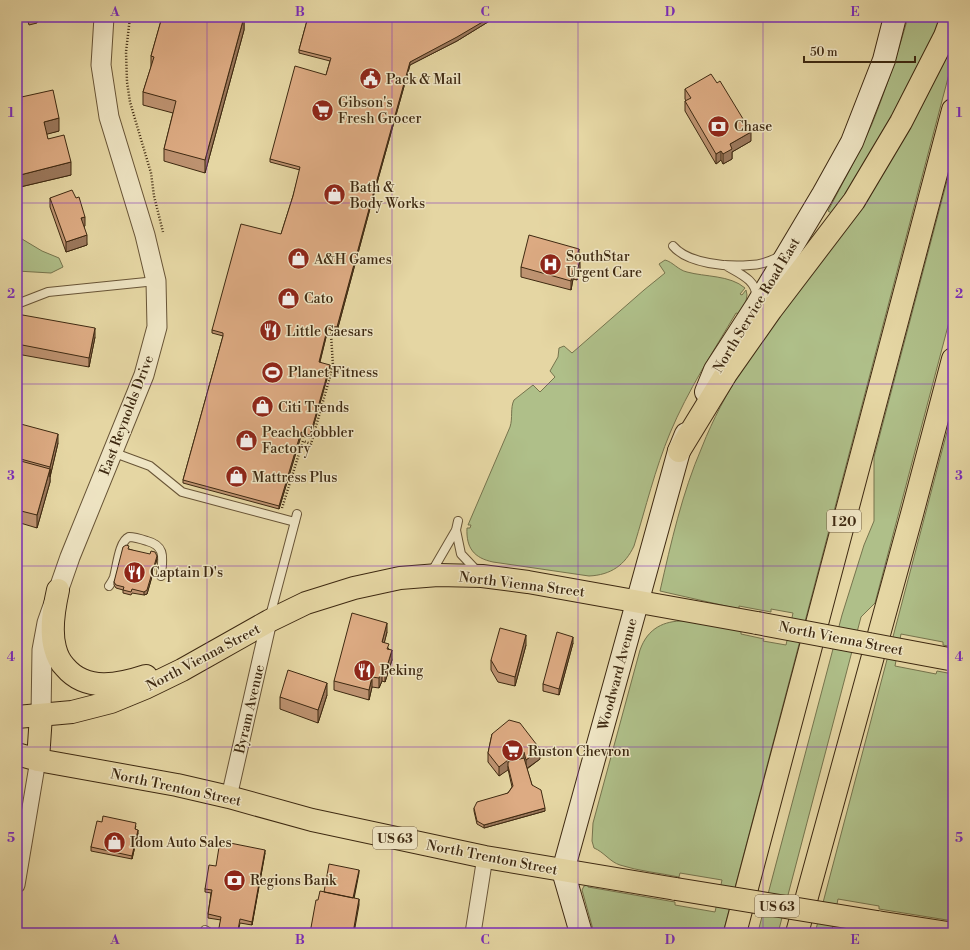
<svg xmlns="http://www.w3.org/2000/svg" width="970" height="950" font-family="'Libre Bodoni',serif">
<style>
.green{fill:#afbf89;stroke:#76744d}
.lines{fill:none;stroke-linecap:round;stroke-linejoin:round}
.service-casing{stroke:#685436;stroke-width:10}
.minor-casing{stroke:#685436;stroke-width:17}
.tertiary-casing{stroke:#685436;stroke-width:21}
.secondary-casing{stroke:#3e2911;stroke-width:24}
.trunk-casing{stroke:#3e2911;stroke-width:24}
.motorway-casing{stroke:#3e2911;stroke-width:24}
.path{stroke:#3e2911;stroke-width:2.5;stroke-dasharray:1 2;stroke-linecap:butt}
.service{stroke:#eee4c3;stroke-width:8}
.minor{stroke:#eee4c3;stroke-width:15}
.tertiary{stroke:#eee4c3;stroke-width:19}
.secondary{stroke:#eee4c3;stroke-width:22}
.trunk{stroke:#e5d6a3;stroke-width:22}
.motorway{stroke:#e5d6a3;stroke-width:22}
.trunk-bridge-casing{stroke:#3e2911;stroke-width:24;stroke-linecap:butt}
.trunk-bridge{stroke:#e5d6a3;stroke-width:22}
.wall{fill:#be9371;stroke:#3e2911}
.shaded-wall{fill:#9b785c;stroke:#3e2911}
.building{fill:#ddab83;stroke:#3e2911}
.grid{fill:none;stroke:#7b2cbf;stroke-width:1;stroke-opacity:0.55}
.labels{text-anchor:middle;stroke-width:3;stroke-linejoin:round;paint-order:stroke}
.shield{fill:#eee4c3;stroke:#736146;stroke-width:1}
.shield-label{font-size:13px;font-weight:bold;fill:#3e2911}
.poi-label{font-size:14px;fill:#3e2911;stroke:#eee4c3;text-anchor:start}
.street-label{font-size:14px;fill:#3e2911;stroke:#eee4c3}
.neatline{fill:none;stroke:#7b2cbf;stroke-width:1.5}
.grid-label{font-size:13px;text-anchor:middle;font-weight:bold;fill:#7b2cbf}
</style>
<rect width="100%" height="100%" fill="#e5d6a3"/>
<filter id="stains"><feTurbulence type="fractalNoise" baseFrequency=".005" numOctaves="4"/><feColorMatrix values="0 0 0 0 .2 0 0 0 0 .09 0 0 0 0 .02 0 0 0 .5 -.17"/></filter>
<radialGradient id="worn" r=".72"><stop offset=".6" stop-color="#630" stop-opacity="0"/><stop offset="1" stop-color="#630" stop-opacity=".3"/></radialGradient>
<path class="green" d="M 908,17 L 941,17 L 924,58 L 865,167 L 833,214 L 828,211 C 843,182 859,154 872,124 C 886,89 898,53 908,17 Z
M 953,44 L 953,59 L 723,933 L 594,933 L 582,890 L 584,886 L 588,885 L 588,887 L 675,902 L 675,905 L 715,912 L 722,880 L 680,873 L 679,877 C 660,873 638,871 620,865 C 610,862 604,852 594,848 L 592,841 L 593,823 L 640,650 C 656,605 706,624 741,630 L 741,634 L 764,639 L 763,641 L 786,645 L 793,613 L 771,609 L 771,612 L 739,606 L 739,609 L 660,591 C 671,543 682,493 702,447 C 713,419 727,393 743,368 Z
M 953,158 L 953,307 L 875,603 L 861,617 L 778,933 L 754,933 L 759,928 L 842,615 L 864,545 L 874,521 L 874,457 Z
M 17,236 L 42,251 L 59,258 L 63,267 L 51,273 L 17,271 Z
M 665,260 C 673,262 678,270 687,272 C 705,277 730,275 745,288 L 740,294 L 742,295 L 746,290 L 747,295 L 746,301 L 740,314 L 736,313 C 713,352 688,390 670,433 C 655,469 646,507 634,546 C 625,565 611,575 589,576 L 493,562 C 474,558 466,548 467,528 L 470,528 L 471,525 L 468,525 L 510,427 C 513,418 510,408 514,400 L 533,385 L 540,392 L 555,377 L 550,371 L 558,357 L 559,348 L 564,346 L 572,353 L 644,290 L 665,273 L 659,264 Z
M 953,409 L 953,647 L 943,645 L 943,642 L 901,634 L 895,666 L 936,674 L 937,671 L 953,674 L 953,921 L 879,909 L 879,906 L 838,899 L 832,930 L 847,933 L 815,933 Z"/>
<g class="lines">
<defs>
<path id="service" d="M 673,246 C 688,264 728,267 750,265 C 760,265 771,261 780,256
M 725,265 C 738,273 758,280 756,298
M 17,304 L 48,292 L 156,281
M 112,452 L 150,466 L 182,492 L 295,522
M 456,530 L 461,554 L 478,572
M 431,573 L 456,530 L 458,521
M 109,586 C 111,583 113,580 114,577 C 117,567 119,541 129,537 C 135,537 141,539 147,541 C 167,546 162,560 161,576
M 270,616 L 297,514
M 205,930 L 210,933"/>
<path id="minor" d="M 229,797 L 269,621
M 17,885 L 38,760
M 473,933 L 485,857"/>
<path id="tertiary" d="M 41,715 L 42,650 L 47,623 L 70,557 L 144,375 L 157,327 L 156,281 L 145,235 L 109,117 L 101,65 L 104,17"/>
<path id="secondary" d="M 706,392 L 715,370 L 757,305 L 822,196 L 852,142 L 884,60 L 895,17
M 581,933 L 563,871 L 679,451 L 686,434"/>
<path id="trunk" d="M 58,590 C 54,608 50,630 55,648 C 57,656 60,662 65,667 C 86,692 119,685 146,676
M 17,717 L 72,712 L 111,702 L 145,688 L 182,670 L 269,621 L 306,603 L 354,588 L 400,578 L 438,575 L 482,576 L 528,582 L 757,623
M 17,754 L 38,760 L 177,785 L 229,797 L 312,820 L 485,857 L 676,889
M 38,760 L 41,715
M 877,922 L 948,933"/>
<path id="motorway" d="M 679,451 L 726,374 L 771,310 L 854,201 L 901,122 L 945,36 L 952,17
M 735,933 L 953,110
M 797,933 L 912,514 L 953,359"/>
</defs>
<use href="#service" class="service-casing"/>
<use href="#minor" class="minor-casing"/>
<use href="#tertiary" class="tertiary-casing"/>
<use href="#secondary" class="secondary-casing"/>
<use href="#trunk" class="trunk-casing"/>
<use href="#motorway" class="motorway-casing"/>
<path class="path" d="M 130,17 L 126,52 L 127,82 L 130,102 L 151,173 L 154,196 L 163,232
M 282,508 L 303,441 L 311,444 L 333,366 L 331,334 L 332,330"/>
<use href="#service" class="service"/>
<use href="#minor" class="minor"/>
<use href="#tertiary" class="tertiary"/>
<use href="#secondary" class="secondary"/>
<use href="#trunk" class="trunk"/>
<use href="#motorway" class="motorway"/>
<defs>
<path id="trunk-bridge" d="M 757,623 L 949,659
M 676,889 L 877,922"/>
</defs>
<use href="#trunk-bridge" class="trunk-bridge-casing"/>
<use href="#trunk-bridge" class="trunk-bridge"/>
</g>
<path class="wall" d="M 17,17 L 37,17 L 37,23 L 29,25 L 27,18 L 17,19 Z
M 148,17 L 244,17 L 244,30 L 205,173 L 164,161 L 164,149 L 173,113 L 143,105 L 143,92 L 151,67 L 151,56 L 161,21 Z
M 308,17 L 496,17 L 457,41 L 410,65 L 375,190 L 337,331 L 328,329 L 320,362 L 330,368 L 310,438 L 301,436 L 279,509 L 183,483 L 183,480 L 223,336 L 212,333 L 212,330 L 281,234 L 293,196 L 300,170 L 270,162 L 270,159 L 326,75 L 330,61 L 299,53 L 299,50 Z
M 685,89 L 751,141 L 732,152 L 732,159 L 723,164 L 721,160 L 716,164 L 685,111 L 685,101 L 686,101 L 685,99 Z
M 17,98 L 59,131 L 46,134 L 48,139 L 71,175 L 20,187 L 17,177 Z
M 50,198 L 85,226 L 84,226 L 87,245 L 66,252 L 50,207 Z
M 579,258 L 579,260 L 580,270 L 577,280 L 573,279 L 571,290 L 521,277 L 521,267 Z
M 17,314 L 95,337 L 89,367 L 17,354 Z
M 17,423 L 58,443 L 50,477 L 50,482 L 37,528 L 17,522 Z
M 129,549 L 157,559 L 147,594 L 144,595 L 132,593 L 131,595 L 123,593 L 123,590 L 116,588 L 114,585 L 114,582 Z
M 387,632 L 384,643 L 389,649 L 392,660 L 385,682 L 382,681 L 379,688 L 372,687 L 369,700 L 334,690 L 334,681 Z
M 573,643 L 559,695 L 543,691 L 543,684 Z
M 526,645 L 515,686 L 498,682 L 491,670 L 491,660 Z
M 327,695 L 318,723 L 280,709 L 280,697 Z
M 492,734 L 540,759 L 527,769 L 532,785 L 545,811 L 484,828 L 477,824 L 474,811 L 474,808 L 508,793 L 512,787 L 508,769 L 499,776 L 488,762 L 488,753 Z
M 102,822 L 136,826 L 135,829 L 138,833 L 132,859 L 91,851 L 91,847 Z
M 265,853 L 252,925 L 240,923 L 238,933 L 233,932 L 233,933 L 218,933 L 221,920 L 208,918 L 208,914 L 211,893 L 205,892 L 205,889 L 216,866 Z"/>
<path class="shaded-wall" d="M 244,17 L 244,30 L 205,173 L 205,160 Z
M 491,17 L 496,17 L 457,41 L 410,65 L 375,190 L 337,331 L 337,327 L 375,187 L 410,62 Z
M 59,118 L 59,131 L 44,135 L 44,122 Z
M 751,132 L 751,141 L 732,152 L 732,159 L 723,164 L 723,154 L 730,144 Z
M 721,151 L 721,160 L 716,164 L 716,154 Z
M 71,162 L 71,175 L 20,187 L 20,175 Z
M 85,217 L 85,226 L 81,228 L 81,218 Z
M 87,235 L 87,245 L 66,252 L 66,242 Z
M 579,249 L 579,258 L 576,269 L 576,259 Z
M 580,260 L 580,270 L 577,280 L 577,271 Z
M 573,270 L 573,279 L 571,290 L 571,281 Z
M 328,326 L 328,329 L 319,365 L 319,362 Z
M 95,328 L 95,337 L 89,367 L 89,358 Z
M 330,365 L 330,368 L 310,438 L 310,435 Z
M 301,432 L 301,436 L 279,509 L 279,506 Z
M 58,434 L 58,443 L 50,477 L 50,467 Z
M 50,469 L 50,482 L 37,528 L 37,515 Z
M 157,556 L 157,559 L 147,594 L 144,595 L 144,592 Z
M 387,623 L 387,632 L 382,652 L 382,642 Z
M 526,635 L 526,645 L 515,686 L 515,677 Z
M 573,637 L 573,643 L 559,695 L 559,689 Z
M 392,650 L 392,660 L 385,682 L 385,673 Z
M 382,672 L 382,681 L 379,688 L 379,678 Z
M 372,677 L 372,687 L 369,700 L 369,690 Z
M 327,683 L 327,695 L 318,723 L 318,710 Z
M 540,749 L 540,759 L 526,769 L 526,760 Z
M 524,752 L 524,761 L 508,766 L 508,770 L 499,776 L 499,767 L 507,756 Z
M 545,808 L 545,811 L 484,828 L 484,825 Z
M 138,830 L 138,833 L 132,859 L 132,856 Z
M 265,850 L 265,853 L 252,925 L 252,922 Z
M 359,870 L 359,873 L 353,904 L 353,901 Z
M 359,899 L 359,905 L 354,933 L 353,933 Z"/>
<path class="building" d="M 162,17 L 244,17 L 205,160 L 164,149 L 176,101 L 143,92 L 154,57 L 151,56 Z
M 308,17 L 491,17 L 457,37 L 410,62 L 375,187 L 337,327 L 328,326 L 319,362 L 330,365 L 310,435 L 301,432 L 279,506 L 183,480 L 223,336 L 223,333 L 212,330 L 241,224 L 281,234 L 293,196 L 300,167 L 270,159 L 295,66 L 326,75 L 331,58 L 299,50 Z
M 711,74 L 717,83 L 720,81 L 751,132 L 730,144 L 732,149 L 723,154 L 721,151 L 716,154 L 685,101 L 691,98 L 685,89 Z
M 53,90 L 59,118 L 44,122 L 48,139 L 64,135 L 71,162 L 20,175 L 17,164 L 17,98 Z
M 72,190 L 76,198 L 79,197 L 85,217 L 81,218 L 87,235 L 66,242 L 50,198 Z
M 529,235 L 579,249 L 576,259 L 580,260 L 577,271 L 573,270 L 571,281 L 521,267 Z
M 17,314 L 95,328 L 89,358 L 17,344 Z
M 17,423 L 58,434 L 50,467 L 17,458 Z
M 17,460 L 50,469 L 37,515 L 17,510 Z
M 126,545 L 129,546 L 128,549 L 150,554 L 151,551 L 155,552 L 157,556 L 147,590 L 144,592 L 132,589 L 131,592 L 123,590 L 124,587 L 116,585 L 114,582 L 123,547 Z
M 352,613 L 387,623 L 382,642 L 389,644 L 387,649 L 392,650 L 385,673 L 382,672 L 379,678 L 372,677 L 369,690 L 334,681 Z
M 500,628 L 526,635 L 515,677 L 498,672 L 491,660 Z
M 557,632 L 573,637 L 559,689 L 543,684 Z
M 288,670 L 327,683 L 318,710 L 280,697 Z
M 509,720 L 520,723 L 540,749 L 526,760 L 524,752 L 507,756 L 508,760 L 499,767 L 488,753 L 492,734 Z
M 524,758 L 532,785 L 541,790 L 545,808 L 484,825 L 477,821 L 474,808 L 477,802 L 508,793 L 513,786 L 508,766 L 508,762 Z
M 103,816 L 136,823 L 135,829 L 138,830 L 132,856 L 91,847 L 97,821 L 102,822 Z
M 220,841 L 265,850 L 252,922 L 240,919 L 238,930 L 233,929 L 232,933 L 218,933 L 221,917 L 208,914 L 212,890 L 205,889 L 209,865 L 216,866 Z
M 329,864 L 359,870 L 353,898 L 324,892 Z
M 320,891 L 359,899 L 353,933 L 310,933 L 316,900 L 318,900 Z
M 47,929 L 62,931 L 62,929 L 87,933 L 46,933 Z"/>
<path class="grid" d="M 207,17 L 207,933M 392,17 L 392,933M 578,17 L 578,933M 763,17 L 763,933M 17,203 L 953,203M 17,384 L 953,384M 17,566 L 953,566M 17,747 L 953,747"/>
<defs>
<symbol id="civic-disc" viewBox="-11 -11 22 22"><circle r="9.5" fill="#8f2418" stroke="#eee4c3"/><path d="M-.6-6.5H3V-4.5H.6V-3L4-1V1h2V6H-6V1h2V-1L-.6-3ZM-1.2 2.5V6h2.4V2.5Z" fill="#fff"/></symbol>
<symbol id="supermarket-disc" viewBox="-11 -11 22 22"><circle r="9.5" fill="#8f2418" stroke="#eee4c3"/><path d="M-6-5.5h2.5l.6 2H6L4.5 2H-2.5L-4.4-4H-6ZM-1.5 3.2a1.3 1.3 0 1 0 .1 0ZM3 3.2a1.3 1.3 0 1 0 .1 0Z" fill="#fff"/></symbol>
<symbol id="bank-disc" viewBox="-11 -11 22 22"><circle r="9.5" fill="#8f2418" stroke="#eee4c3"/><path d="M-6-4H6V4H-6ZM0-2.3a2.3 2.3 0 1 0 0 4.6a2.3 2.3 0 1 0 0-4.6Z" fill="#fff"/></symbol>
<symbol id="shop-disc" viewBox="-11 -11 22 22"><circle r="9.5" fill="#8f2418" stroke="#eee4c3"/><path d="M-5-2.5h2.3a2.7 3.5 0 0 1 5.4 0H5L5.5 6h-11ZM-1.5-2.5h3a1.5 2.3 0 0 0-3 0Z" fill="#fff"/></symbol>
<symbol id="hospital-disc" viewBox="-11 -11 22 22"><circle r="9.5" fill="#8f2418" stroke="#eee4c3"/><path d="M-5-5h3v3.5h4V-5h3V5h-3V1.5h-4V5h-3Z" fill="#fff"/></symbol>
<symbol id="restaurant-disc" viewBox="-11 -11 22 22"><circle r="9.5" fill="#8f2418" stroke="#eee4c3"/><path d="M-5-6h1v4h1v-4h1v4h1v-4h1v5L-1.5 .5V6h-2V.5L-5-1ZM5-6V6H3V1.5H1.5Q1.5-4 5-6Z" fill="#fff"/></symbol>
<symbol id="stadium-disc" viewBox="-11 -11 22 22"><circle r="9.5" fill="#8f2418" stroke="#eee4c3"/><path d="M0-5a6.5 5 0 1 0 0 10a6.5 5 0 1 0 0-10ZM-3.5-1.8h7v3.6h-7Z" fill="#fff"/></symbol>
</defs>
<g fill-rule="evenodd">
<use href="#civic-disc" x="358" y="66" width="25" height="25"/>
<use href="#supermarket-disc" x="310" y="98" width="25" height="25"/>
<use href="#bank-disc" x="706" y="114" width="25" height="25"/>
<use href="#shop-disc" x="322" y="182" width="25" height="25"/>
<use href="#shop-disc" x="286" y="246" width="25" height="25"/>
<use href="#hospital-disc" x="538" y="252" width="25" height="25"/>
<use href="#shop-disc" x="276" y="286" width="25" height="25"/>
<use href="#restaurant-disc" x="258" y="318" width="25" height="25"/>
<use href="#stadium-disc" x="260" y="360" width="25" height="25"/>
<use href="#shop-disc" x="250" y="394" width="25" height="25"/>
<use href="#shop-disc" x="234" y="428" width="25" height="25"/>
<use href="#shop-disc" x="224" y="464" width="25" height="25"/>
<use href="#restaurant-disc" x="122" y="560" width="25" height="25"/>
<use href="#restaurant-disc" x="352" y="658" width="25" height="25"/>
<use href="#supermarket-disc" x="500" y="738" width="25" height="25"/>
<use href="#shop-disc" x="102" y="830" width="25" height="25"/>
<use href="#bank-disc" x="222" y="868" width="25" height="25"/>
</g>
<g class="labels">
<g class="shield">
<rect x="827" y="510" width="34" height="22" rx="3"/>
<rect x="373" y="827" width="44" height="22" rx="3"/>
<rect x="755" y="895" width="44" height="22" rx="3"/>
</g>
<g class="shield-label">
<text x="844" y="526">I 20</text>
<text x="395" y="843">US 63</text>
<text x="777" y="911">US 63</text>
</g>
<g class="poi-label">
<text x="386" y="84">Pack &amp; Mail</text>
<text x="338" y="107">Gibson's<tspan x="338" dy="16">Fresh Grocer</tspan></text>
<text x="734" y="131">Chase</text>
<text x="350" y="192">Bath &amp;<tspan x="350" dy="16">Body Works</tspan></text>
<text x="566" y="261">SouthStar<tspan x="566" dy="16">Urgent Care</tspan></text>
<text x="314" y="264">A&amp;H Games</text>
<text x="304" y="303">Cato</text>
<text x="286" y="336">Little Caesars</text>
<text x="288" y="377">Planet Fitness</text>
<text x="278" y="412">Citi Trends</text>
<text x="262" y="437">Peach Cobbler<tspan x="262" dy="16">Factory</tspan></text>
<text x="252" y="482">Mattress Plus</text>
<text x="150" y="577">Captain D's</text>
<text x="380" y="675">Peking</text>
<text x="528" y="756">Ruston Chevron</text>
<text x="130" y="847">Idom Auto Sales</text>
<text x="250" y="885">Regions Bank</text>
</g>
<g class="street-label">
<text transform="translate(756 305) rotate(-59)" y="5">North Service Road East</text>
<text transform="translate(126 415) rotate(-69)" y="5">East Reynolds Drive</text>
<text transform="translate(522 584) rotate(7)" y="5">North Vienna Street</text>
<text transform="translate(841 638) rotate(11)" y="5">North Vienna Street</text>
<text transform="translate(203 657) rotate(-28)" y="5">North Vienna Street</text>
<text transform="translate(617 674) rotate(-75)" y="5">Woodward Avenue</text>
<text transform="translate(249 709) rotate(-77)" y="5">Byram Avenue</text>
<text transform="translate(176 787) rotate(12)" y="5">North Trenton Street</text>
<text transform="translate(492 857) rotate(11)" y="5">North Trenton Street</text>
</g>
</g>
<rect width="970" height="950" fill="none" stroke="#e5d6a3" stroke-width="44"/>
<path d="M804 56v6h111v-6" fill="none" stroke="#3e2911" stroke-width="2"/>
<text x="810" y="56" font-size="12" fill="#3e2911" stroke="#eee4c3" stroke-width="3" paint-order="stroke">50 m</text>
<rect x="22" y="22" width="926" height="906" class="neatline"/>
<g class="grid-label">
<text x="115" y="16">A</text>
<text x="300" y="16">B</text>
<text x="485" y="16">C</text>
<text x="670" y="16">D</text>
<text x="855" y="16">E</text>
<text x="11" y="117">1</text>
<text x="959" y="117">1</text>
<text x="11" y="298">2</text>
<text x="959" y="298">2</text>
<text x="11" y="480">3</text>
<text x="959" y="480">3</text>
<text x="11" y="661">4</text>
<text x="959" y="661">4</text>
<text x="11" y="842">5</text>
<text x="959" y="842">5</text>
<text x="115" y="944">A</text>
<text x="300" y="944">B</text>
<text x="485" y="944">C</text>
<text x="670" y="944">D</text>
<text x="855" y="944">E</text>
</g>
<rect width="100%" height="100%" filter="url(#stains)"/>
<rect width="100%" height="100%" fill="url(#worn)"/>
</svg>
